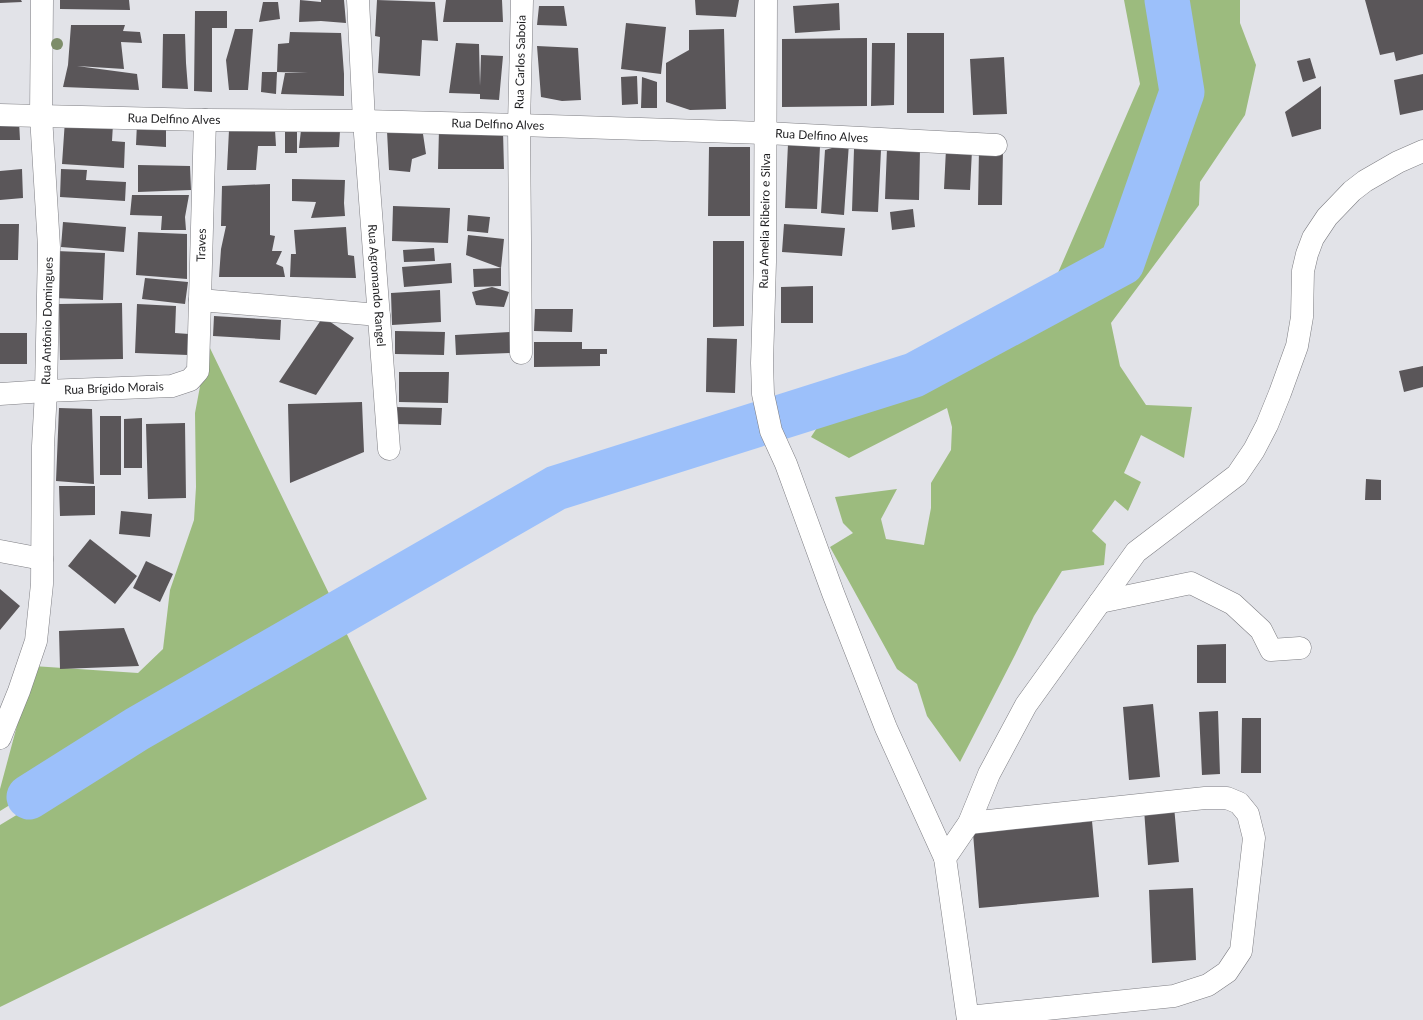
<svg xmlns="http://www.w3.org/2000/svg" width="1423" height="1020" font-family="Lato,sans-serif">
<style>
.forest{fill:#9cbb7e}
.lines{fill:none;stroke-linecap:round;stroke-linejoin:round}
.river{stroke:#9cc0fa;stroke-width:45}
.building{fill:#5a5659}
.minor-casing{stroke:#7e7e83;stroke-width:23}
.minor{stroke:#fff;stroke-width:22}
.tree{fill:#7d8d69}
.labels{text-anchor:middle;stroke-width:4;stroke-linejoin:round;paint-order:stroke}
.street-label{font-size:12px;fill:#1e1e20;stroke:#fff}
</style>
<rect width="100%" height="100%" fill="#e2e3e8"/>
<path class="forest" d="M 1124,0 L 1240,0 L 1240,23 L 1256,65 L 1245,115 L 1200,182 L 1199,205 L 1111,323 L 1120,366 L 1146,405 L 1192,407 L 1184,458 L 1141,435 L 1124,473 L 1141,482 L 1128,511 L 1115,500 L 1092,531 L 1106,544 L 1104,565 L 1062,571 L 1034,616 L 1015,655 L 960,762 L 927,716 L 917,684 L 897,669 L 830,547 L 853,533 L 843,523 L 835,497 L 897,489 L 881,519 L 886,539 L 924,545 L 931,508 L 931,483 L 951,450 L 952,427 L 947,408 L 849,458 L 811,437 L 847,382 L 1044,305 L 1140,84 Z
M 208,344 L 335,606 L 0,811 L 0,789 L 33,666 L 138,673 L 163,649 L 170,590 L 194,520 L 196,487 L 195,413 Z
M 340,620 L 427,799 L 0,1007 L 0,825 Z"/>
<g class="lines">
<path class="river" d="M 29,797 L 137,729 L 556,488 L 914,375 L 1122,263 L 1182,92 L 1167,0"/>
</g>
<path class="building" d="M 0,0 L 21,0 L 22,2 L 0,3 Z
M 60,0 L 129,0 L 130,10 L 60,9 Z
M 300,0 L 321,2 L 321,10 L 321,0 L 344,0 L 346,23 L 321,21 L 299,22 Z
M 377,0 L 435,2 L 438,41 L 422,40 L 420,76 L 378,73 L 380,37 L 375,36 Z
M 446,0 L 502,0 L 503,22 L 443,22 Z
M 695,0 L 739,0 L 736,17 L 696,15 Z
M 1365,0 L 1423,0 L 1423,54 L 1396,61 L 1394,52 L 1380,55 Z
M 263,2 L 278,2 L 280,19 L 259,22 Z
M 839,3 L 840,30 L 795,33 L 793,6 Z
M 539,6 L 564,6 L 567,26 L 537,25 Z
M 195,11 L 227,11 L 227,28 L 212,28 L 212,92 L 194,91 Z
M 626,23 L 666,27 L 661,74 L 621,69 Z
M 71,25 L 125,25 L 123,31 L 140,32 L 142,43 L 121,42 L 124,69 L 77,66 L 137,74 L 139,90 L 63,87 L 68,65 Z
M 235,29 L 253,29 L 248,90 L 229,90 L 226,60 Z
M 724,29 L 726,109 L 690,110 L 666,102 L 666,63 L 689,50 L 689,30 Z
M 290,32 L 341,33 L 344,74 L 344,96 L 281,94 L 285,73 L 308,73 L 277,72 L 278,44 L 289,43 Z
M 907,33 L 944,33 L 944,113 L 907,113 Z
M 163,34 L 185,34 L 186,63 L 188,89 L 162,88 Z
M 867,38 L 867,106 L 782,107 L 782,39 Z
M 456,43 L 479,44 L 480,86 L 481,55 L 503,56 L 499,100 L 480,99 L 480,94 L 449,93 Z
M 872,43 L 895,43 L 894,105 L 871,106 Z
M 537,46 L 578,48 L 581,100 L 562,101 L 541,97 Z
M 1004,57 L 1007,114 L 973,115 L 970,59 Z
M 1310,58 L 1316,78 L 1303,82 L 1297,61 Z
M 262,72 L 277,72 L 276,94 L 261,92 Z
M 1423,74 L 1423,110 L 1400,115 L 1394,80 Z
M 637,76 L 638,104 L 622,105 L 621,77 Z
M 642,77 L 657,82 L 657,108 L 641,108 Z
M 1321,86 L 1321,129 L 1292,137 L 1285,112 Z
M 65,120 L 113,124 L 112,141 L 125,142 L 124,168 L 62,164 Z
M 19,121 L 20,140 L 0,140 L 0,122 Z
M 137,123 L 166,125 L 166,147 L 136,145 Z
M 439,129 L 503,131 L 504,169 L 438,169 Z
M 229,130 L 275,130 L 276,146 L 258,146 L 256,170 L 227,170 Z
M 301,130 L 340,131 L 339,147 L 299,148 Z
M 297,131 L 297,153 L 285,153 L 285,132 Z
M 387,131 L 423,134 L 426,154 L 412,159 L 410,172 L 389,170 Z
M 849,143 L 844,215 L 821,213 L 825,150 Z
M 788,144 L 820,146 L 817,209 L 785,208 Z
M 709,147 L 750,147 L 750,216 L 708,216 Z
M 887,148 L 920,149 L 919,200 L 885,199 Z
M 854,149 L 881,150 L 878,212 L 852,211 Z
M 946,149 L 972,150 L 970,190 L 944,189 Z
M 979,149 L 1003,149 L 1002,205 L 978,205 Z
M 138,165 L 190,166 L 191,190 L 138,192 Z
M 22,169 L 23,198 L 0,200 L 0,171 Z
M 61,169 L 87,170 L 86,180 L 126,182 L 125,201 L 60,197 Z
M 292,179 L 345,180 L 344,203 L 345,216 L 311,218 L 316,202 L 292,201 Z
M 270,184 L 270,235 L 275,236 L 272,251 L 282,251 L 276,264 L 283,267 L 285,277 L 219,277 L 221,249 L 226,226 L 221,226 L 222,186 Z
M 132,195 L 189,195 L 185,217 L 186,230 L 161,230 L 162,216 L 130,215 Z
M 393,206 L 450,208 L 448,243 L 392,241 Z
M 913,209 L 915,227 L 892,230 L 890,212 Z
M 468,215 L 490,217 L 488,233 L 467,231 Z
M 63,222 L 126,227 L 124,252 L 61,247 Z
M 0,224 L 19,224 L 18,260 L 0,260 Z
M 784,224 L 845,228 L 842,256 L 782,252 Z
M 346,227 L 348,255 L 354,256 L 356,278 L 290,277 L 291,254 L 296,254 L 294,230 Z
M 138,232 L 187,234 L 187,279 L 136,275 Z
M 468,235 L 504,239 L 501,268 L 501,286 L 474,287 L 473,269 L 501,268 L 466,255 Z
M 713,241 L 744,241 L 744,326 L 713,327 Z
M 434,248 L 435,261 L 404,262 L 403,250 Z
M 56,251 L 105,253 L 103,300 L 54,298 Z
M 451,263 L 452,283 L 404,287 L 402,267 Z
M 145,278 L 188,282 L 185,304 L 142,299 Z
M 813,286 L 813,323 L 781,323 L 781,287 Z
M 492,287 L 509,292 L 504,307 L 476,305 L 472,292 Z
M 440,290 L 441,322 L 392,325 L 391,293 Z
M 122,303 L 123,359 L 60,360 L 59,304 Z
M 137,304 L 176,306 L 175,333 L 189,334 L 188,355 L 135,353 Z
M 535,309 L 573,309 L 572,332 L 534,331 Z
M 214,316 L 281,320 L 280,340 L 213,336 Z
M 323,317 L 354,338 L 316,395 L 279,382 Z
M 395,331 L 445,332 L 444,355 L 395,354 Z
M 510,332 L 511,353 L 456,355 L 455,335 Z
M 0,333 L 27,333 L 27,364 L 0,364 Z
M 707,338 L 737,339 L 735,393 L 706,392 Z
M 534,342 L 582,342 L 582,349 L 607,349 L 607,354 L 600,354 L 600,366 L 534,367 Z
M 1423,366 L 1423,387 L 1404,392 L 1399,371 Z
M 399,372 L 449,372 L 448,403 L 399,402 Z
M 362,402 L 364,452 L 290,483 L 288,404 Z
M 394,407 L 442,408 L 441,425 L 394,424 Z
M 59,408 L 92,409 L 94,484 L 56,481 Z
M 100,416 L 121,416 L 121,475 L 100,475 Z
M 142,418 L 142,468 L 124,468 L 124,419 Z
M 185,423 L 186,498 L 148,499 L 146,424 Z
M 1366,479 L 1381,480 L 1381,500 L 1365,500 Z
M 59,486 L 95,486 L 95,515 L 60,516 Z
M 121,511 L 152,514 L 150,537 L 119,534 Z
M 90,539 L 137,576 L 115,604 L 68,566 Z
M 146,561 L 173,574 L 160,602 L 133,588 Z
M 0,589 L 20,606 L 0,630 Z
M 124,628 L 139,666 L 60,669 L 59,631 Z
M 1226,644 L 1226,683 L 1197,683 L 1197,645 Z
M 1153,704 L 1160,777 L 1129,780 L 1123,707 Z
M 1218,711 L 1220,774 L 1202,775 L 1199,712 Z
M 1242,718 L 1261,718 L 1261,773 L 1241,773 Z
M 1174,806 L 1179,862 L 1148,865 L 1144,809 Z
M 1092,821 L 1099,897 L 979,908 L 973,833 Z
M 1193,888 L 1196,960 L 1152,963 L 1149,890 Z"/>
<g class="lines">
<defs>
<g id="minor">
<path id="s1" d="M 358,0 L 364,121 L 389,449"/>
<path d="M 766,0 L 765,262 L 762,363 L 763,394 L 771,431 L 786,464 L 833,593 L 886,728 L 945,858"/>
<path id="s2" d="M 0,115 L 205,120 L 364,121 L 519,125 L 766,133 L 996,145"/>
<path d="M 200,300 L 379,315"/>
<path id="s3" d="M 521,353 L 519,125 L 522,0"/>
<path id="s4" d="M 0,394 L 46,391 L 172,386 L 190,380 L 198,371 L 205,120"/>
<path d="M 0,551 L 42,559"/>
<path d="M 1100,602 L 1191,583 L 1233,604 L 1261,630 L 1271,650 L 1300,648"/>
<path id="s5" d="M 0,738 L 19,691 L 36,641 L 42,584 L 43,446 L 46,391 L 49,247 L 41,116 L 42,0"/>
<path d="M 968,1017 L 1174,996 L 1208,985 L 1227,972 L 1241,951 L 1254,838 L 1248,814 L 1239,803 L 1227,798 L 1205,798 L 969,823"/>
<path d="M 968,1020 L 945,858 L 969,823 L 989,774 L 1026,705 L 1136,552 L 1237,475 L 1254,450 L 1267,425 L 1280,393 L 1297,346 L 1302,317 L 1303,271 L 1307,254 L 1313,238 L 1327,217 L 1352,191 L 1365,181 L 1398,162 L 1423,151"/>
</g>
</defs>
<use href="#minor" class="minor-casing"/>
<use href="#minor" class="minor"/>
</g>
<circle class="tree" cx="57" cy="44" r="6"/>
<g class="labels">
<g class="street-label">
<text dy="4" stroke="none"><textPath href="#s3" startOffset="291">Rua Carlos Saboia</textPath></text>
<text dy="4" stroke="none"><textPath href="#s2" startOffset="174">Rua Delfino Alves</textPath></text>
<text dy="4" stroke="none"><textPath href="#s2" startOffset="498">Rua Delfino Alves</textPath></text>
<text dy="4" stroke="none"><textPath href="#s2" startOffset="822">Rua Delfino Alves</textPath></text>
<text transform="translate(765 221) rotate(-89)" y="4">Rua Amelia Ribeiro e Silva</text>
<text dy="4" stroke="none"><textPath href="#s4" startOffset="329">Traves</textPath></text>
<text dy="4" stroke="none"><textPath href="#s1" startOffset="286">Rua Agromando Rangel</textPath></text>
<text dy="4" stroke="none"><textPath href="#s5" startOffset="424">Rua Antônio Domingues</textPath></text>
<text dy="4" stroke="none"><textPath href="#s4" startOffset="114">Rua Brígido Morais</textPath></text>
</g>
</g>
</svg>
